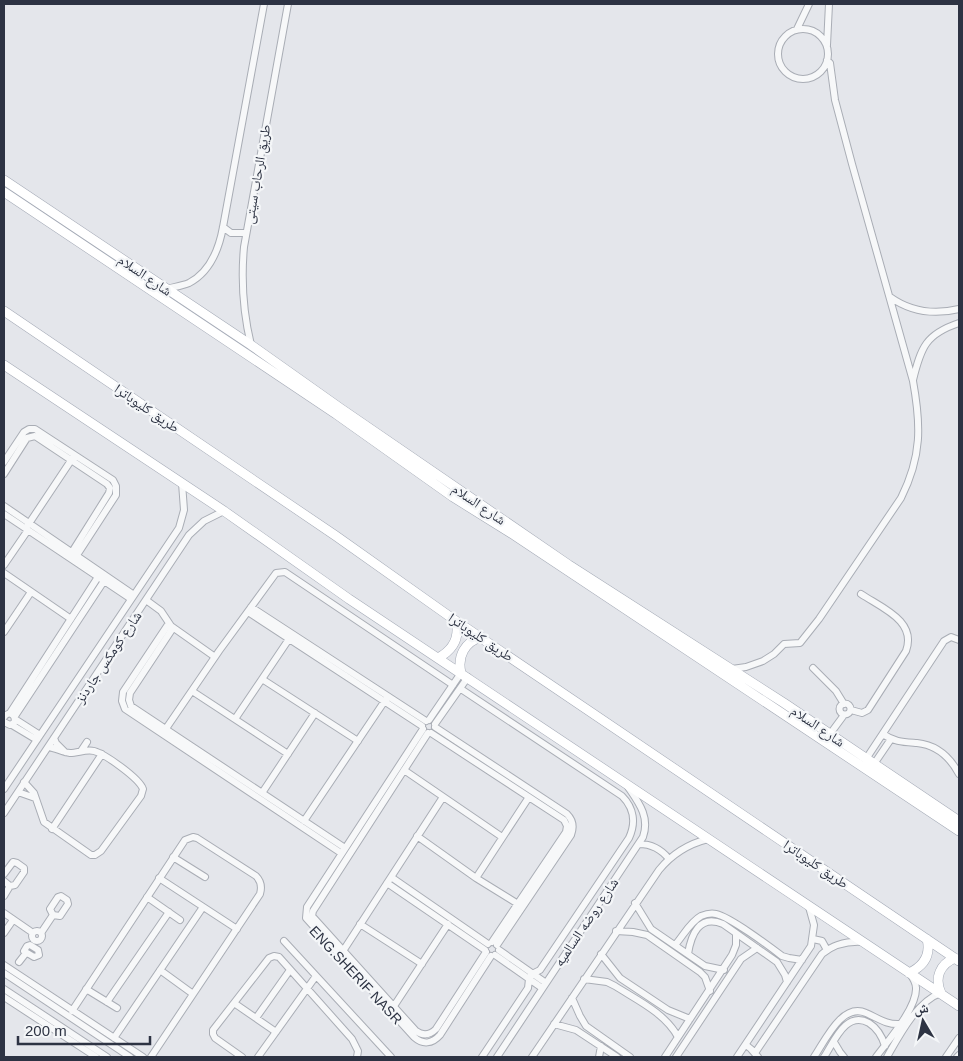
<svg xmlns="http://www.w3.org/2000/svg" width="963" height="1061" font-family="Helvetica,'Noto Naskh Arabic',sans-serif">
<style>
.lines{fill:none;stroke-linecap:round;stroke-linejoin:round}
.minor-casing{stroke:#a9adb5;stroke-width:8}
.major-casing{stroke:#a4aab6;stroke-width:10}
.minor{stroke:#f7f8f9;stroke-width:6}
.major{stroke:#fff;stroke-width:9}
.labels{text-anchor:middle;stroke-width:4.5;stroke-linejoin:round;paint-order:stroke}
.street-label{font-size:14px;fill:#2d3343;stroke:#f4f6f8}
</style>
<rect width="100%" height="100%" fill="#e4e6eb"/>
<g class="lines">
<defs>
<path id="minor" d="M 797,29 L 809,4
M778 54a25 25 0 1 1 50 0a25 25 0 1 1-50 0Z
M 827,45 L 829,4
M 223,227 L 231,233 L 246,233
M 166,289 C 173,287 182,286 189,283 C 210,272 219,249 223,227 L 264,4
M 890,297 C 911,312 934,315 959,309
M 251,345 C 243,312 241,280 244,247 L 288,4
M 913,380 C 921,347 926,334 959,323
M 4,462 L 24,432 L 29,429 L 35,429 L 113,480 L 116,486 L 116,495 L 77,555
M 4,474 L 27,438 L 35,436 L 107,484 L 110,488 L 109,493 L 72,552
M 4,506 L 134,595
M 4,514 L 131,599
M 28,525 L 74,456
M 4,565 L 28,530
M 4,573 L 71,619
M 146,600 L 161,611 L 171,626 L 215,657
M 251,607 L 426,721
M 248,612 L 422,726
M 169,623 L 123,692 L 122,701 L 125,709 L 341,853
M 173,628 L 130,693 L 129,700 L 131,706 L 345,848
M 4,632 L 31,592
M 813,668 L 836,691 L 844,704
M 732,669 L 746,667 L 763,661 L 774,654 L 784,644 L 800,643 L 819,619 L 901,498 C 922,456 921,425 913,381 L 852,164 L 835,100 L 830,63 L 827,60
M 262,679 L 358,741
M 461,689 L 622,796 C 634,808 636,823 629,838 L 540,970 L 532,974 L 529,979 L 528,988 L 482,1057
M 192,691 L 288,754
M839.5 709a5.5 5.5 0 1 1 11 0a5.5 5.5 0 1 1-11 0Z
M 851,710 L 862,713 L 868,710 L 906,651 C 917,621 882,608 861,594
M 10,713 L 98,577
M 15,716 L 104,581
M 4,717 C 9,710 17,715 14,723 L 10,725 L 4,722
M 15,719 L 40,735
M 235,719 L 289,639
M 429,720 L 461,673
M 435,724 L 468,677
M 12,725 L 37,740
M 435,727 L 567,814 C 573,820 574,827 571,835 L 497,945
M 423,729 L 307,907 L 306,918 L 414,1037 C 423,1045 432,1044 440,1035 L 491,956
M 165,730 L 219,651 L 276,573 L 285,572 L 453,685
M 428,733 L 313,911 L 312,916 L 416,1031 C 423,1036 430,1035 436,1029 L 486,952
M 431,733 L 564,820 L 567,826 L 566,832 L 492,942
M 830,734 L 844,715
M 883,734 C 894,742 904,742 917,743 C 937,745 950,757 959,774
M 54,738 L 56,743 L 65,752
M 81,751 L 87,742
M 866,759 L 944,641 L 951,637 L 959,640
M 874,764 L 891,739
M 404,770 L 502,837
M 24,782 L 34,793 L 44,822 L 91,855 L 95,855 L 101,851 L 141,796 L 143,789 C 139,778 105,754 94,751 C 86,749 78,753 70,753 C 62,752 56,748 48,747
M 4,789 L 179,528 L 184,510 L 182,483
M 18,792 L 35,798
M 262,793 L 315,713
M 4,813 L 189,535 L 204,521 L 224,511
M 304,821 L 386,699
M 52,829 L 102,754
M 417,836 L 476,878 L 518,904
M 639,844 C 652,844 661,849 669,859
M 173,857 L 205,877
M 4,874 L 13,862 L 17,863 L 24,868 L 24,872 L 15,885 L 10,886 L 4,881
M 391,877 L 488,944
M 159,878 L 237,929
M 476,878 L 529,797
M 387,883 L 485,950
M 4,896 L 10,886
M 61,896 L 67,900 L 68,904 L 60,916 L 53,915 L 50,909 L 58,897 Z
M 147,897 L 180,920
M 635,903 L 651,929 L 705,966 L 724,970
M 4,913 L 33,933
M 360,924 L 422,964
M32 936a5 5 0 1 1 10 0a5 5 0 1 1-10 0Z
M 616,931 L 633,932 L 647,935 L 700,972 L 705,977 L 710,991
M 4,933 L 13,920
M 41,933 L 53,915
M 813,939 L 822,941 L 827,950
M 284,941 L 391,1057
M 30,945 L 38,950 L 39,955 L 34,957 L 24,951 L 27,946 Z
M 675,945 C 683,936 690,922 701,916 C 706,914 711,913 716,914 C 730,917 769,946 782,956 L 789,958 L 802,960
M 499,950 L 546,983
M 343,951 L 443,797
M 601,954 L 620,978 L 668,1010 L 690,1019
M 688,954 C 691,935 699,914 723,924 L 777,962 L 785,975 L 787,982
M 495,955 L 542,988
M 19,962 L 26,953
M 4,965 L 143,1057
M 160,970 L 193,994
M 4,973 L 130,1057
M 584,979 L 607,982 L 615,986 C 637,1000 665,1013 678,1037
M 4,989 L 107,1057
M 86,989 L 117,1008
M 4,997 L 96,1057
M 572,998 L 580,1016 L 586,1026 L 630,1057
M 107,1002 L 169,912
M 234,1003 L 276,1032
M 394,1006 L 448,924
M 72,1011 L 185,840 L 193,837 L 197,838 L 256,876 C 261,881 262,887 260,894 L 151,1057
M 256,1018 L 290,970
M 554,1024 L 576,1030 L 617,1057
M 114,1038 L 203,907
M 834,1042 L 840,1052 L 844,1057
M 746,1045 L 751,1049 L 758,1057
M 755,1053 L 822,954 C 834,944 848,941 863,942
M 242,1057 L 215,1038 L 213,1034 L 213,1030 L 269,958 L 274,956 L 279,957 L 352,1039 L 358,1051 L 357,1057
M 258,1057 L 316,976
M 497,1057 L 643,837 C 650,817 639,803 628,787
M 532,1057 L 659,870 C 672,854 688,844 708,839
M 599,1057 L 601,1046
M 665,1057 L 732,955 L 736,945 L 736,934
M 676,1057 L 741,959 L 757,948
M 737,1057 L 811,946 L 814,925 L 809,907
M 814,1057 C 825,1041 842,1002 866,1013 C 878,1018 886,1025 900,1024
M 824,1057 C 834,1042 846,1010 869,1023 C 877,1028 882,1036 885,1046
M 876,1057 C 887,1042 917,1008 916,988 C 916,983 913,978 910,974
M 887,1057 C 899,1036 917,1001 941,993
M 946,1057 L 959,1038
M 957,1057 L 959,1055"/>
<path id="major" d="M 4,180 L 251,345 L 340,408 L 569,565 L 784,703 L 959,821
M 4,192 L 336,414 L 453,497 L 514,535 L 959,831
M 4,311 L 336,536 L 456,621 L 959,961
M 4,365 L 224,511 L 349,599 L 959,1006
M 438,658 C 453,650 460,638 456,621
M 461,673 C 457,656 465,642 481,637
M 909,973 C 924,966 931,955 927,939
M 941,993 C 934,978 940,964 955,958"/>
</defs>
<use href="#minor" class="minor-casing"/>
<use href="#major" class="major-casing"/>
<use href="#minor" class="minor"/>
<use href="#major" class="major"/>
</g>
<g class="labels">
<g class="street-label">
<text transform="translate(257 174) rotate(-80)" y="5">طريق الرحاب سيتى</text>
<text transform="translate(145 275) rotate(34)" y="5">شارع السلام</text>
<text transform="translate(147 408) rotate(34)" y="5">طريق كليوباترا</text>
<text transform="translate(479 504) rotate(34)" y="5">شارع السلام</text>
<text transform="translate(481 637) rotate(34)" y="5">طريق كليوباترا</text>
<text transform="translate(108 657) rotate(-56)" y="5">شارع كومكس جاردنز</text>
<text transform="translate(818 726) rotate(34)" y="5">شارع السلام</text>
<text transform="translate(816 864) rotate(34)" y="5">طريق كليوباترا</text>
<text transform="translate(586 922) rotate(-56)" y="5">شارع روضه السالميه</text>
<text transform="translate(356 975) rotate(47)" y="5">ENG.SHERIF NASR</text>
</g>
</g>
<rect width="963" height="1061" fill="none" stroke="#2d3343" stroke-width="10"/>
<g transform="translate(923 1021) rotate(351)" stroke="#f4f6f8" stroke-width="4" paint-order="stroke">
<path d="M0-4L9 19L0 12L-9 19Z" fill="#2d3343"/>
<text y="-8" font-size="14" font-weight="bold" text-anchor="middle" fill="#2d3343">ش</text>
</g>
<path d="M18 1036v8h132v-8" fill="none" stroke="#2d3343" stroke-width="2.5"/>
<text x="25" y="1036" font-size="15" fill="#2d3343" stroke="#f4f6f8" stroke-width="4" paint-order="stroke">200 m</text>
</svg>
